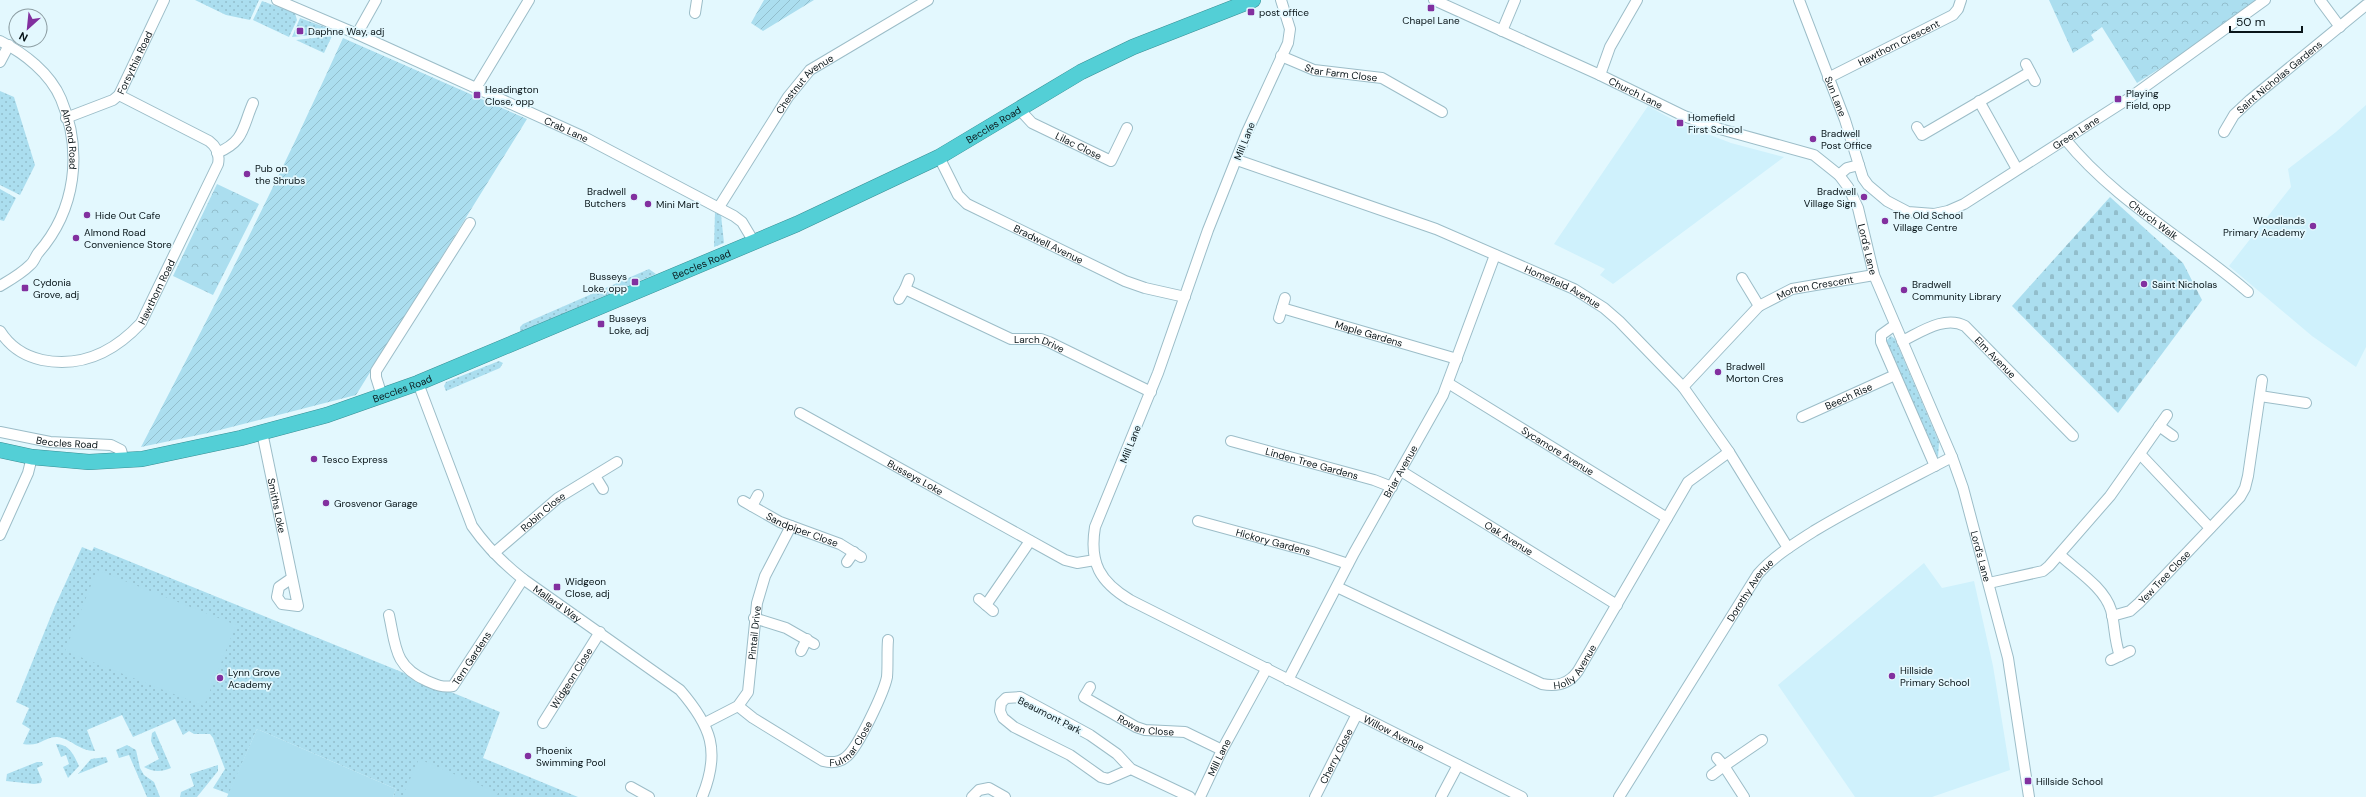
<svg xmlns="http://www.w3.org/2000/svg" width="2366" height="797" font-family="'DM Sans',sans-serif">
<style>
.built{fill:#cff1fc}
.grass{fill:url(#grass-dots)}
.cemetery{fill:url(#cemetery-stones)}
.park{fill:url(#park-crowns)}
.garden{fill:url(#garden-furrows)}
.pitch{fill:#abdeef}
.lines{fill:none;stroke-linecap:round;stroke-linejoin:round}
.minor-casing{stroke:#9cbdc8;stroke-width:12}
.highway-casing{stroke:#398e94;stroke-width:16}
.minor{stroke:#fff;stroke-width:10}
.highway{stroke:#53cfd6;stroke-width:15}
.poi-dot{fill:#82309f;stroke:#e3f8fe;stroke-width:1.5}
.labels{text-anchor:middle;stroke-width:3.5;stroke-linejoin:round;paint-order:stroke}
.poi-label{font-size:10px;fill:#091519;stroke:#e3f8fe;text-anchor:start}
.street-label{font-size:10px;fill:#091519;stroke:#e3f8fe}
</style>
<defs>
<pattern id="grass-dots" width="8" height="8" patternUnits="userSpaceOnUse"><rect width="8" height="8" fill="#abdeef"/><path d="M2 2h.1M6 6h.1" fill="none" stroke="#92becc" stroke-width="1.8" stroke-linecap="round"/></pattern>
<pattern id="cemetery-stones" width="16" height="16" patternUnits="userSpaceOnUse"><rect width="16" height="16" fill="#abdeef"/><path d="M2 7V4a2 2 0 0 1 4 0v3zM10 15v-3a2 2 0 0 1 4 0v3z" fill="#92becc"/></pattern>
<pattern id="park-crowns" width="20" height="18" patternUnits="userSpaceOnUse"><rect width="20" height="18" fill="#abdeef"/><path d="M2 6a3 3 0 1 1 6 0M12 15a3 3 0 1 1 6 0" fill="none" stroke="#92becc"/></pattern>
<pattern id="garden-furrows" width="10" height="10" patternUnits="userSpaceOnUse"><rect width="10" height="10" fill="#abdeef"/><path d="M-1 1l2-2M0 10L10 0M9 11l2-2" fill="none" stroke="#92becc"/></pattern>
</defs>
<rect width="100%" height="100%" fill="#e3f8fe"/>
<path class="built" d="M 2366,105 L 2366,347 L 2356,367 L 2312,336 L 2229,266 L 2291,187 L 2288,169 L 2336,132 Z
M 1648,106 L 1679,123 L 1731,143 L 1784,157 L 1613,284 L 1600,275 L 1605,269 L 1554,244 Z
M 1924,563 L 1942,588 L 1974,581 L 1993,666 L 2010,770 L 1932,797 L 1855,797 L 1778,685 Z"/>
<path class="grass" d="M 195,0 L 259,0 L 250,20 L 226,15 Z
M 262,1 L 295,13 L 297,20 L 289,37 L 253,20 Z
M 300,18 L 333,30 L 332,33 L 292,37 Z
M 332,36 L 324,53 L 296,40 Z
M 0,91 L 14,97 L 35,165 L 20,195 L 0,185 Z
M 0,189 L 16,198 L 4,221 L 0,220 Z
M 715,212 L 721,215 L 724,243 L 714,247 Z
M 649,269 L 656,274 L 520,332 L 520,327 L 523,324 Z
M 1891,336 L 1895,339 L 1939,442 L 1938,458 L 1887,344 L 1887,340 Z
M 499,361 L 503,363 L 500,368 L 446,391 L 444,386 L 446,382 Z
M 82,547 L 92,551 L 94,547 L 500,712 L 483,758 L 578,797 L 393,797 L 396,789 L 257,729 L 229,794 L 213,788 L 225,769 L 213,738 L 210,734 L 194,734 L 189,731 L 183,735 L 175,719 L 133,737 L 122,715 L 87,730 L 95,751 C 79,751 70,738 57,737 C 43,737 41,747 23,744 L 30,729 L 22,724 L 29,708 L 16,702 L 55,606 Z
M 155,731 L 171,768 C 161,772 153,772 144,767 L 159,759 L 151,741 L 152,733 Z
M 56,744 C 69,744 74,755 79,766 L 68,778 L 63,767 L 69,764 L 66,755 L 61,757 Z
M 127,745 L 136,750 L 140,768 L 144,775 L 154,782 L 160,797 L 147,797 L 129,755 L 119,758 L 116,750 Z
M 106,757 L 108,762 L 78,774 L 91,759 Z
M 37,762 L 42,762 L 43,765 L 37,768 L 42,780 L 41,783 L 34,784 L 6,781 L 7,774 Z
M 218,765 L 218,771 L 197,797 L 180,797 L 181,792 L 194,786 L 190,774 Z"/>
<path class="cemetery" d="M 2110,197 L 2183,263 L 2202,300 L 2118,413 L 2012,306 Z"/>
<path class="park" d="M 2049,0 L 2257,0 L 2195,46 L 2137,83 L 2102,27 L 2091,35 L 2094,40 L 2073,53 Z
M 217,184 L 259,204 L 213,295 L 173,276 Z"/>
<path class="garden" d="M 764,0 L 814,0 L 763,31 L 751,23 Z
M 343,38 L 527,119 L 356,395 L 208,433 L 141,447 C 212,312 280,177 343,38 Z"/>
<path class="pitch" d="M 97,570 L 236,625 L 204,706 L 65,651 Z
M 257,729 L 396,789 L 393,797 L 227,797 Z
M 419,759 L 498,793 L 496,797 L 402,797 Z"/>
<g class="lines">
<defs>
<g id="minor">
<path id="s1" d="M 277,0 L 357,34 L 584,137 L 734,216 L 742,222 L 754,242"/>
<path id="s2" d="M 1281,0 L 1290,29 L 1288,43 L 1247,132 L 1208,230 L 1158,373 L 1095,527 C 1089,563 1100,582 1130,600 L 1522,797"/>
<path id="s3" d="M 1434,0 L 1600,75 L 1684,116 L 1720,129 L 1814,155 L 1839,175 L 1848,187 L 1858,208 L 1874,275 L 1952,457 L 1963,488 L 2008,658 L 2029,797"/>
<path id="s4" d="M 1799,0 L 1845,120 L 1863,178 L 1868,185 L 1887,201 L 1908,212 L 1934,214 L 1948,211 L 1964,204 L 2128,99 L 2265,0"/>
<path d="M 2320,0 L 2340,27"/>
<path d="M 695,13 L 697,0"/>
<path d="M 1502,31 L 1515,0"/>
<path d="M 357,34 L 376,0"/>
<path id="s5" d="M 0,41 C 24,53 50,73 61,99 C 83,151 76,210 38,253 C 35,257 34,262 30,265 C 21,274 10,280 0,286"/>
<path id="s6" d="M 1281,56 L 1314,70 L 1382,78 L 1442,112"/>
<path d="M 0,62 L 9,45"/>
<path d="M 2026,64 L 2035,81"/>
<path d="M 1600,75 L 1610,47 L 1637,0"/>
<path id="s7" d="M 1828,78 L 1953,15 L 1958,9 L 1961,0"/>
<path d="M 476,88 L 529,0"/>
<path d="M 1979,101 L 2017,169"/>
<path id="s8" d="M 1019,109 L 1032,123 L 1111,161 L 1127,128"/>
<path id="s9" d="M 66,118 L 113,100 L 119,95 L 164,0"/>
<path d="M 1917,127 L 1922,135 L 2030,72"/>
<path id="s10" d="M 2224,132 L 2234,115 L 2250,100 L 2366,5"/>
<path id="s11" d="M 2065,139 C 2115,201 2188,240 2248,292"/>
<path d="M 217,153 C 245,141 242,128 253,103"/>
<path id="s12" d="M 939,157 L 958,195 L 967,204 L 1125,281 L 1145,288 L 1185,297"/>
<path id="s13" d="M 1237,160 L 1436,229 L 1574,289 L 1604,308 L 1619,321 L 1683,387 L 1729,452 L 1788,548"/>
<path d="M 1839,175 L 1847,168 L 1859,165"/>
<path id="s14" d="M 719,207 L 788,97 L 810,70 L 928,0"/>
<path d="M 1742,278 L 1759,306"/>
<path d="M 905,289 L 909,279"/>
<path id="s15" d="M 899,299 L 905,289 L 1011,339 L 1041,339 L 1049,342 L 1151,392"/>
<path d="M 1282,308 L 1285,298"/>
<path id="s16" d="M 1279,318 L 1282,308 L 1457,359"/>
<path d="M 1895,325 L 1881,335 L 1881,342 L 1935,466"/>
<path id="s17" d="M 0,331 C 10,347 24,356 42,360 C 82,368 114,352 141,323 L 218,164 C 220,154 217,147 209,141 L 119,95"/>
<path id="s18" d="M 1902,341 C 1921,332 1945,315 1965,326 L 2073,436"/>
<path id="s19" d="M 418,383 L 472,526 C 486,546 504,564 523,579 L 680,690 C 711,726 721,751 702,797"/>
<path id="s20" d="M 1448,383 L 1667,518"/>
<path id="s21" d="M 1683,387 L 1759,306 L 1792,289 L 1874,275"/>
<path d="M 382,396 L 376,377 L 376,371 L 470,223"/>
<path d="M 2260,396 L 2306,403"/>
<path id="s22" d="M 800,413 L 1065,560 L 1077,563 L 1095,560"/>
<path id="s23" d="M 1802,417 L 1895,375"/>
<path d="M 2159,426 L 2173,436"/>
<path id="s24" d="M 0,432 L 50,442 L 111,445 L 121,450 L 124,461"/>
<path id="s25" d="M 262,432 L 298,606 L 282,604 L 277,597 L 279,587 L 292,578"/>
<path id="s26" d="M 1231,441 L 1374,480 L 1392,487"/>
<path d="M 2140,454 L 2210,528"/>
<path id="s27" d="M 1401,471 L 1617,605"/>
<path d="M 595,476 L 603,489"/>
<path id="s28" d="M 743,501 L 780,522 L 840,544 L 861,557"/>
<path d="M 752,506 L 758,495"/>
<path id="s29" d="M 1198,521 L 1312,552 L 1348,564"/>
<path d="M 0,535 L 28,473 L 32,457"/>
<path id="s30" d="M 494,553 L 558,498 L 617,462"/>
<path d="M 2060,555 C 2076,570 2104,587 2111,610 C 2115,625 2114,640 2120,656"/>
<path d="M 847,562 L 854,552"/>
<path d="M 1989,583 L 2043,571 L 2049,566 L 2110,496 L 2167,415"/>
<path id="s31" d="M 1337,587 L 1542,684 C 1557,687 1569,684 1578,671 L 1688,482 L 1729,452"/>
<path d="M 979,599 L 993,611"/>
<path d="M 986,605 L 1030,541"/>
<path id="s32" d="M 389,615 C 396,647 394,666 427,681 C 436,685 443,688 453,686 L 523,579"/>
<path id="s33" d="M 2112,616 L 2130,611 L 2139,603 L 2240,497 L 2245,488 L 2248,476 L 2262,380"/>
<path d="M 754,618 L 786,628 L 814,644"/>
<path d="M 801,651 L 807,639"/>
<path d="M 2111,660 L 2130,651"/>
<path id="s34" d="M 1288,680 L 1354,553 L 1443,395 L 1495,255"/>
<path id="s35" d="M 1090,687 L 1084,697 L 1136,727 L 1145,730 L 1185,732 L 1222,750"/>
<path id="s36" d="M 738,706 L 753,718 L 823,761 C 831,763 839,763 846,757 C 858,748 884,692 887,677 C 888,665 887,652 888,640"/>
<path id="s37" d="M 543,723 L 600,632"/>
<path id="s38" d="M 705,723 L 738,706 L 748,692 L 757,603 L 765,576 L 791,526"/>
<path d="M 1131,769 L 1108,779 L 1101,777 L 1070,755 L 1014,727 L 1003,718 L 1000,711 L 1001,703 L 1006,698 L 1020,697 L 1090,735 L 1117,754 L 1131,769 L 1190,797"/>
<path d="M 1712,775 L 1724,766 L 1717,758"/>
<path d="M 631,787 L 649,797"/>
<path d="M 972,797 L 979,790 L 989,788 L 1005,797"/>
<path id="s39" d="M 1200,797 L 1222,750 L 1267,668"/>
<path id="s40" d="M 1315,797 L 1357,714"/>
<path d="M 1441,797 L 1458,765"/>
<path id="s41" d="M 1619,797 L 1758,574 C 1774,556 1794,544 1814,531 C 1859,504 1906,481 1952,457"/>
<path d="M 1744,797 L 1724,766 L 1762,740"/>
</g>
<g id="highway">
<path id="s42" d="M 0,450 L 32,457 L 89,462 L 142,459 L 241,438 L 327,415 L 418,383 L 797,224 L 939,157 L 1081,72 L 1133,47 L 1253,0"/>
</g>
</defs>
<use href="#minor" class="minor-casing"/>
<use href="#highway" class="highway-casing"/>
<use href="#minor" class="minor"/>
<use href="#highway" class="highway"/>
</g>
<g class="poi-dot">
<rect x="1427" y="4" width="8" height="8" rx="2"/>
<rect x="1247" y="8" width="8" height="8" rx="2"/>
<rect x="296" y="27" width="8" height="8" rx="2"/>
<rect x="473" y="91" width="8" height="8" rx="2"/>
<rect x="2114" y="95" width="8" height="8" rx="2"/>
<rect x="1676" y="119" width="8" height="8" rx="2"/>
<circle cx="1813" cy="139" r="4"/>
<circle cx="247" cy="174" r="4"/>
<circle cx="634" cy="197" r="4"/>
<circle cx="1864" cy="197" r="4"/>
<circle cx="648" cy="204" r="4"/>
<circle cx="87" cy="215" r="4"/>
<circle cx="1885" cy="221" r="4"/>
<circle cx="2313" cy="226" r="4"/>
<circle cx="76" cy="238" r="4"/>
<rect x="631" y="278" width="8" height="8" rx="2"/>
<circle cx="2144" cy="284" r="4"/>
<rect x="21" y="284" width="8" height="8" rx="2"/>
<circle cx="1904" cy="290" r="4"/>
<rect x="597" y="320" width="8" height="8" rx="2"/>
<circle cx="1718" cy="372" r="4"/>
<circle cx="314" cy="459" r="4"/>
<circle cx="326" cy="503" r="4"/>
<rect x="553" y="583" width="8" height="8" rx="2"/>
<circle cx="1892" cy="676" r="4"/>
<circle cx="220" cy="678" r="4"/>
<circle cx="528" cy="756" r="4"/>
<rect x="2024" y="777" width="8" height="8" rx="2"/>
</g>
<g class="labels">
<g class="poi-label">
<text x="1259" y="16">post office</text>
<text x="1431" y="24" text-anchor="middle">Chapel Lane</text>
<text x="308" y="35">Daphne Way, adj</text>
<text x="485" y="93">Headington<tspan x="485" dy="12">Close, opp</tspan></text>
<text x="2126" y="97">Playing<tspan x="2126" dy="12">Field, opp</tspan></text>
<text x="1688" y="121">Homefield<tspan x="1688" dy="12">First School</tspan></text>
<text x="1821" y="137">Bradwell<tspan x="1821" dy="12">Post Office</tspan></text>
<text x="255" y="172">Pub on<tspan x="255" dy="12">the Shrubs</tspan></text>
<text x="626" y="195" text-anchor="end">Bradwell<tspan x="626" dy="12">Butchers</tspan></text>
<text x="1856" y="195" text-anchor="end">Bradwell<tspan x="1856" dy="12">Village Sign</tspan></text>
<text x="656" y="208">Mini Mart</text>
<text x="95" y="219">Hide Out Cafe</text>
<text x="1893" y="219">The Old School<tspan x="1893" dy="12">Village Centre</tspan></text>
<text x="2305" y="224" text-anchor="end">Woodlands<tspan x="2305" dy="12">Primary Academy</tspan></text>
<text x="84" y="236">Almond Road<tspan x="84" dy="12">Convenience Store</tspan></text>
<text x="627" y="280" text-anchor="end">Busseys<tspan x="627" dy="12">Loke, opp</tspan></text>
<text x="33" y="286">Cydonia<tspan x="33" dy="12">Grove, adj</tspan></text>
<text x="1912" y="288">Bradwell<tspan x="1912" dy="12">Community Library</tspan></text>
<text x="2152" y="288">Saint Nicholas</text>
<text x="609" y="322">Busseys<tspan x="609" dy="12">Loke, adj</tspan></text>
<text x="1726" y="370">Bradwell<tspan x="1726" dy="12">Morton Cres</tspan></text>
<text x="322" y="463">Tesco Express</text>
<text x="334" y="507">Grosvenor Garage</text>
<text x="565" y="585">Widgeon<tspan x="565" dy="12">Close, adj</tspan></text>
<text x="1900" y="674">Hillside<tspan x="1900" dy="12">Primary School</tspan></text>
<text x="228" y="676">Lynn Grove<tspan x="228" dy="12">Academy</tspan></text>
<text x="536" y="754">Phoenix<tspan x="536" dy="12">Swimming Pool</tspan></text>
<text x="2036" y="785">Hillside School</text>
</g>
<g class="street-label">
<text dy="4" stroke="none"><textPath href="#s7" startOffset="79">Hawthorn Crescent</textPath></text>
<text dy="4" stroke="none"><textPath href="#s9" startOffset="94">Forsythia Road</textPath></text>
<text dy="4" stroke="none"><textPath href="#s6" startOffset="63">Star Farm Close</textPath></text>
<text dy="4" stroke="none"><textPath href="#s10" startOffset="79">Saint Nicholas Gardens</textPath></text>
<text dy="4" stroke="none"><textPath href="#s14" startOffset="151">Chestnut Avenue</textPath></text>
<text dy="4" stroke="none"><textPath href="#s3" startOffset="222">Church Lane</textPath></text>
<text dy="4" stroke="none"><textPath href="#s4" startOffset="103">Sun Lane</textPath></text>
<text dy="4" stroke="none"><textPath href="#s42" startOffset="1061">Beccles Road</textPath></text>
<text dy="4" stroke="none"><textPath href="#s1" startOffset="317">Crab Lane</textPath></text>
<text dy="4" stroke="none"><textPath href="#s4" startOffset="437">Green Lane</textPath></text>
<text dy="4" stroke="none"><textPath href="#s5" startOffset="127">Almond Road</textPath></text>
<text transform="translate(1244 141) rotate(-68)" y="4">Mill Lane</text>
<text dy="4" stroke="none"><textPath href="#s8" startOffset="71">Lilac Close</textPath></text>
<text dy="4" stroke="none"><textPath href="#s11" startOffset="120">Church Walk</textPath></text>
<text dy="4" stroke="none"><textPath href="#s12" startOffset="146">Bradwell Avenue</textPath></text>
<text dy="4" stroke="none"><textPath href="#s3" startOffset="524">Lord's Lane</textPath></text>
<text dy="4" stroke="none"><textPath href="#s42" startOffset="737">Beccles Road</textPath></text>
<text dy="4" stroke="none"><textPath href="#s13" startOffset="350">Homefield Avenue</textPath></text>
<text dy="4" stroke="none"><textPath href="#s21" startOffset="171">Morton Crescent</textPath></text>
<text dy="4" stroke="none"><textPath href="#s17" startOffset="198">Hawthorn Road</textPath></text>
<text dy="4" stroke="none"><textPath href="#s16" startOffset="101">Maple Gardens</textPath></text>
<text dy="4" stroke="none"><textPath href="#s15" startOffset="158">Larch Drive</textPath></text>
<text dy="4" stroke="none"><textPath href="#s18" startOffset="111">Elm Avenue</textPath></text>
<text dy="4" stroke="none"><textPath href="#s42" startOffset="413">Beccles Road</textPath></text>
<text dy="4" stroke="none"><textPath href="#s23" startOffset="51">Beech Rise</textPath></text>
<text dy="4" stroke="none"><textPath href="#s24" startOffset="68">Beccles Road</textPath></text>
<text transform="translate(1130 444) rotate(-68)" y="4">Mill Lane</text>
<text dy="4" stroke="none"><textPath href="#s20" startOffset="129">Sycamore Avenue</textPath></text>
<text dy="4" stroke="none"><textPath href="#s26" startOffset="84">Linden Tree Gardens</textPath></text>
<text dy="4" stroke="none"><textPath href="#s34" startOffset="237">Briar Avenue</textPath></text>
<text dy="4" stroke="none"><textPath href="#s22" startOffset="132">Busseys Loke</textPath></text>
<text dy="4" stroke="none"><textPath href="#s25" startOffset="75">Smiths Loke</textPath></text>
<text dy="4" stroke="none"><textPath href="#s30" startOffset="64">Robin Close</textPath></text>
<text dy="4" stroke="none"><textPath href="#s28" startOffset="66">Sandpiper Close</textPath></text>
<text dy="4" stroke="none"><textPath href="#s27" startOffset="127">Oak Avenue</textPath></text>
<text dy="4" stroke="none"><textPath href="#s29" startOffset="78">Hickory Gardens</textPath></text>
<text dy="4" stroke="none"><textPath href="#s3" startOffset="852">Lord's Lane</textPath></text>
<text dy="4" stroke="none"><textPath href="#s33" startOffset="67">Yew Tree Close</textPath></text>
<text dy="4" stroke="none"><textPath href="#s41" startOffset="245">Dorothy Avenue</textPath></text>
<text dy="4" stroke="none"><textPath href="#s19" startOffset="269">Mallard Way</textPath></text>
<text dy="4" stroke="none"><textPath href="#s38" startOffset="114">Pintail Drive</textPath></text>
<text dy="4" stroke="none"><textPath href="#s32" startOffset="141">Tern Gardens</textPath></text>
<text dy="4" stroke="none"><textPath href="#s31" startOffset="268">Holly Avenue</textPath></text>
<text dy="4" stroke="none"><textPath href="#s37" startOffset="53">Widgeon Close</textPath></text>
<text transform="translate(1050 715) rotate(27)" y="4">Beaumont Park</text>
<text dy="4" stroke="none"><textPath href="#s35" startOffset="81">Rowan Close</textPath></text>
<text dy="4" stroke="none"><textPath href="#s2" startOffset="949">Willow Avenue</textPath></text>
<text dy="4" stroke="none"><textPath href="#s36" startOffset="138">Fulmar Close</textPath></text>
<text dy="4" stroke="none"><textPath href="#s40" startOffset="46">Cherry Close</textPath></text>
<text dy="4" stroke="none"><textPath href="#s39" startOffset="44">Mill Lane</textPath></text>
</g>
</g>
<g transform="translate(28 28) rotate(207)"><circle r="19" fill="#e3f8fe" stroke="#8c9da2"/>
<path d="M0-3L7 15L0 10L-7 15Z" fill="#82309f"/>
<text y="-6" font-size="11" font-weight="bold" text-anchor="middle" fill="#091519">N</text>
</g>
<path d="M2230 26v6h72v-6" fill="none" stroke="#091519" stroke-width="2"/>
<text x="2236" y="26" font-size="12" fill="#091519" stroke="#e3f8fe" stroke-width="3" paint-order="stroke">50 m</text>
</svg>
